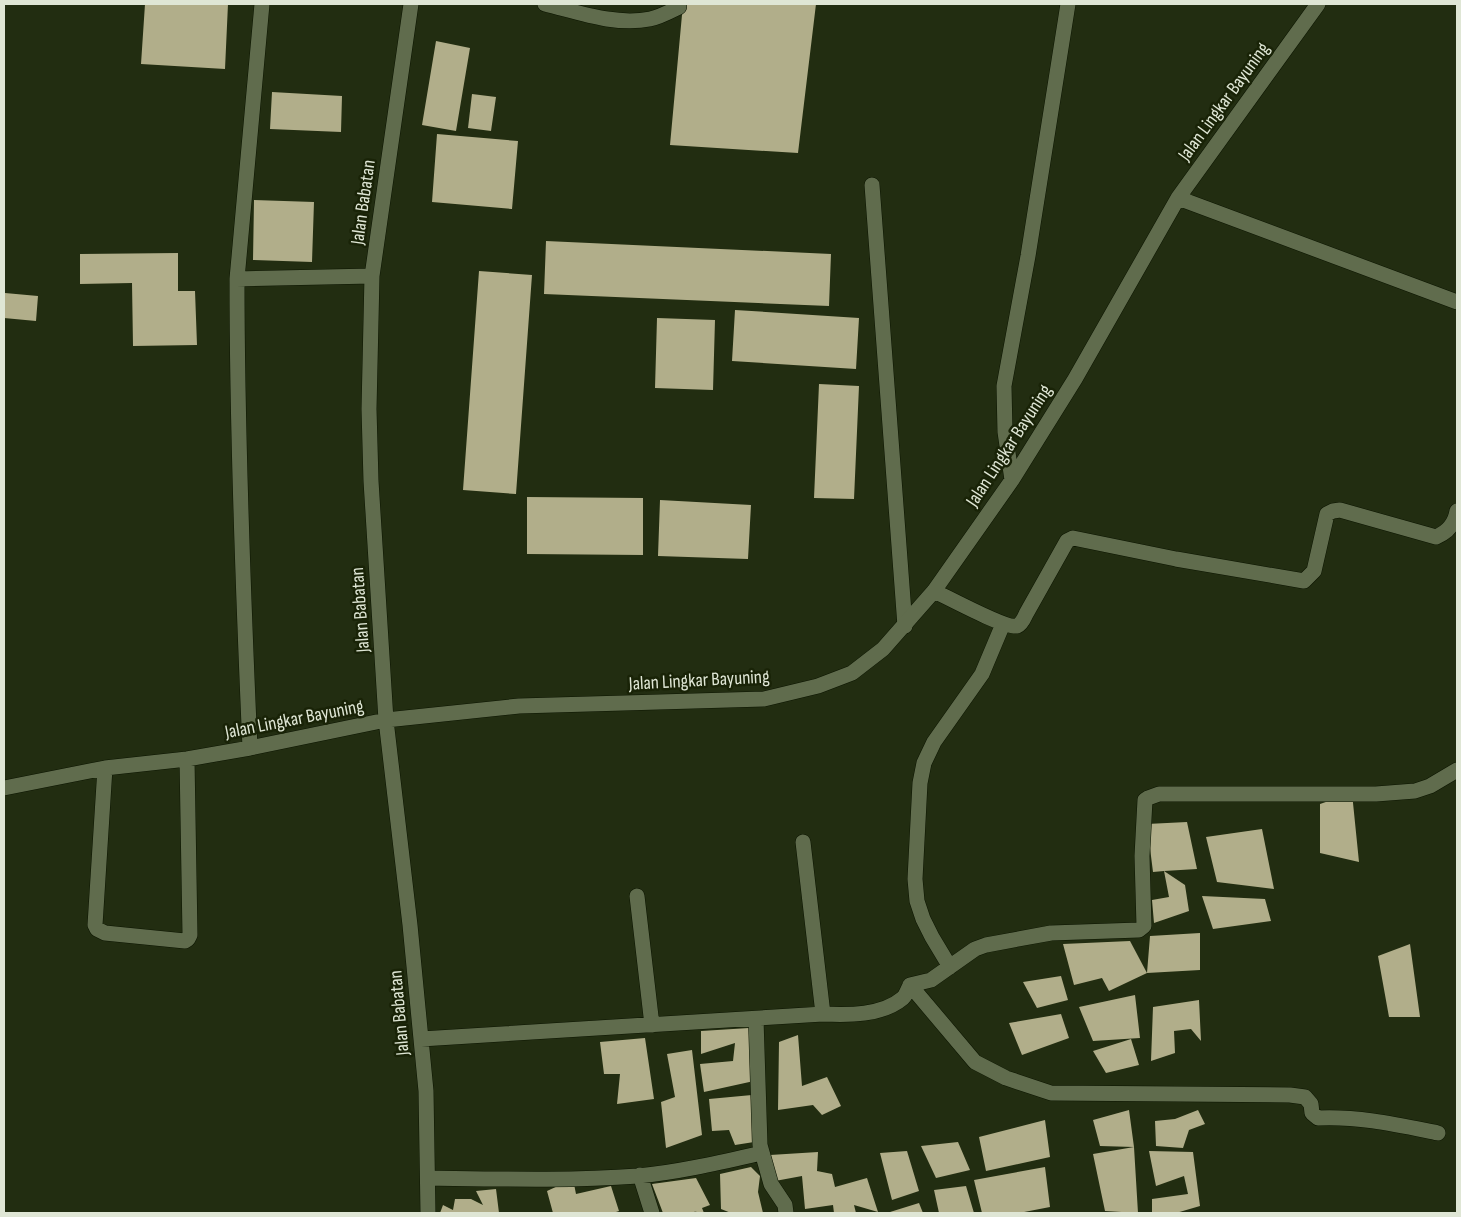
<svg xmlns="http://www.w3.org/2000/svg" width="1461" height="1217" font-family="'Sofia Sans Condensed',sans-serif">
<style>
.building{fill:#b1ae8a}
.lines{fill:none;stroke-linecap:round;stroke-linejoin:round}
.lane-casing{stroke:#0c1500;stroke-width:16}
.street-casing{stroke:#0c1500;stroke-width:16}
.lane{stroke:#606c4d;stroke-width:15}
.street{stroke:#606c4d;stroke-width:15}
.labels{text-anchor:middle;stroke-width:5;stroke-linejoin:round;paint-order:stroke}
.street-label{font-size:19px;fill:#dfe6d5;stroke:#192307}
</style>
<rect width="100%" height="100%" fill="#222d11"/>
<path class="building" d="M 145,4 L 228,4 L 225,69 L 141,64 Z
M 683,4 L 816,4 L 798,153 L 670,145 Z
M 436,41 L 470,48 L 456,131 L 422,125 Z
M 272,92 L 342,96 L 341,132 L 270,129 Z
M 472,94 L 496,97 L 491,131 L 468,128 Z
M 437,134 L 518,141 L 512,209 L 432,202 Z
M 254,200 L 314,202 L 312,262 L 253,260 Z
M 546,241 L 831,254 L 829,306 L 544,294 Z
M 178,253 L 178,291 L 195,291 L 197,345 L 133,346 L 132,283 L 80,284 L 80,254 Z
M 479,271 L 532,275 L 516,494 L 463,490 Z
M 5,293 L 38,296 L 36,321 L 4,318 Z
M 735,310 L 859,318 L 856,369 L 732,361 Z
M 657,318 L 715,320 L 713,390 L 655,388 Z
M 819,384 L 859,386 L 854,499 L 814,498 Z
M 527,497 L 643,498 L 643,555 L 527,554 Z
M 660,500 L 751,505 L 748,559 L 658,556 Z
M 1352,793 L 1359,862 L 1320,853 L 1320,804 Z
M 1187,822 L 1197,869 L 1164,871 L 1185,885 L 1189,911 L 1154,923 L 1152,900 L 1169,897 L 1164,871 L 1153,872 L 1147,824 Z
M 1262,829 L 1274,889 L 1217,882 L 1206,837 Z
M 1202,896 L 1265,899 L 1271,921 L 1213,929 Z
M 1200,933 L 1200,970 L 1147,973 L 1109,991 L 1102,978 L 1074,985 L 1063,944 L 1130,941 L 1147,973 L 1150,936 Z
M 1410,944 L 1420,1017 L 1389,1017 L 1378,956 Z
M 1061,976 L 1068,1000 L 1037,1008 L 1023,982 Z
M 1135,995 L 1140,1038 L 1093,1041 L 1079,1007 Z
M 1199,1000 L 1201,1041 L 1191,1029 L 1174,1031 L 1175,1053 L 1151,1061 L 1153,1007 Z
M 1061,1014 L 1069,1038 L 1022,1055 L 1009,1023 Z
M 749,1028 L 754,1081 L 704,1092 L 700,1064 L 733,1061 L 735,1043 L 701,1054 L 701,1031 Z
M 798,1035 L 802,1086 L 827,1077 L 841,1106 L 822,1115 L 813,1105 L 778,1110 L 779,1042 Z
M 645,1038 L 654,1099 L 617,1104 L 620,1074 L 604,1074 L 600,1042 Z
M 1131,1039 L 1139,1065 L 1106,1073 L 1093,1051 Z
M 692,1050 L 702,1135 L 666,1148 L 661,1102 L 675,1097 L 667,1054 Z
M 752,1095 L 754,1142 L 735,1145 L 729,1130 L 712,1131 L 709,1099 Z
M 1129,1110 L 1134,1147 L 1138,1213 L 1105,1211 L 1093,1154 L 1134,1147 L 1100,1146 L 1093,1120 Z
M 1198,1110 L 1205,1124 L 1189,1130 L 1183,1148 L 1156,1146 L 1155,1121 L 1175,1119 Z
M 1045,1120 L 1050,1157 L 986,1171 L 979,1137 Z
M 958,1142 L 970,1170 L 936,1178 L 921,1146 Z
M 907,1151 L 919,1191 L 892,1200 L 880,1153 Z
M 1149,1151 L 1193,1152 L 1200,1206 L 1176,1213 L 1152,1213 L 1152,1199 L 1188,1194 L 1184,1176 L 1156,1186 Z
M 818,1152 L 817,1171 L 832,1174 L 835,1187 L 867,1178 L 878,1212 L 854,1205 L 856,1213 L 834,1213 L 833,1205 L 805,1209 L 802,1176 L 775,1181 L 770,1155 Z
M 751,1167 L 760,1176 L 758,1192 L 763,1213 L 731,1213 L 721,1209 L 720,1174 Z
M 1045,1167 L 1050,1207 L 1019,1213 L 982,1213 L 974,1180 Z
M 696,1178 L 710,1205 L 702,1208 L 704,1213 L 693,1213 L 697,1211 L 691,1213 L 663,1213 L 652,1184 Z
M 573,1179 L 576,1194 L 611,1186 L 619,1211 L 613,1213 L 553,1213 L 547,1191 Z
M 966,1186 L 974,1213 L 939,1213 L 934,1190 Z
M 496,1189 L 499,1213 L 440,1213 L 443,1205 L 453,1210 L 455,1199 L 471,1199 L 483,1205 L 476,1191 Z
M 919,1203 L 923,1213 L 890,1213 L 890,1212 Z"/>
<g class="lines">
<defs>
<path id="lane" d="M 545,4 C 578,12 615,26 650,19 C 660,17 669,12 679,7
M 872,185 L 905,626"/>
<path id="street" d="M 411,4 L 372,276 L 369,409 L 371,481 L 386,720 L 410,925 L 426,1091 L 428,1213
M 1178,198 L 1457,302
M 237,279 L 262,4
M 1012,480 L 1005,432 L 1004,386 L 1028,256 L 1068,4
M 934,591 C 947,597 1006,629 1017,626 C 1022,624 1024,618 1026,614 L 1067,541 L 1073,538 L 1176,559 L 1304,581 L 1314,571 L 1327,514 L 1333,511 L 1340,510 L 1436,537 C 1448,532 1455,524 1457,511
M 250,748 C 243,591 237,435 237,279 L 372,276
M 105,768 L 95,925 L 97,929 L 105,933 L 185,941 L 188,939 L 190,935 L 187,759
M 4,788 L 105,768 L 187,759 L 250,748 L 386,720 L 519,706 L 764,699 L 818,686 L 852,673 L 883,649 L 934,591 L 1012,480 L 1075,379 L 1178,198 L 1318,4
M 803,842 L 823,1014
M 637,896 L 652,1025
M 950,967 L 932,937 L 923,919 L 917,901 L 915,879 L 920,783 L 924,763 L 934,742 L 982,674 L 1003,624
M 910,985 L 975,1062 L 1006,1078 L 1051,1093 L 1290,1095 L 1305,1097 L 1311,1104 L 1312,1113 L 1318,1118 C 1359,1116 1398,1125 1438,1133
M 756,1019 L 760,1145 L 771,1184 L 785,1205 L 786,1213
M 421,1039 L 823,1014 C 848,1015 882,1016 903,998 C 906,995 908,989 910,985 L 931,980 L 975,949 L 986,945 L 1051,933 L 1139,930 L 1144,926 L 1142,856 L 1145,800 L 1148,798 L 1159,794 L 1376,794 L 1415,791 L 1430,786 L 1457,770
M 640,1175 L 652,1213
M 428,1178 C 498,1179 568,1181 638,1176 C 680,1172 722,1162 762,1153"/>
</defs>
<use href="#lane" class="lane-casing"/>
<use href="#street" class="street-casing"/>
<use href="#lane" class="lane"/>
<use href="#street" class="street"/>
</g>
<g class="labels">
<g class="street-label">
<text transform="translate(1223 101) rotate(-54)" y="7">Jalan Lingkar Bayuning</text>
<text transform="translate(362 202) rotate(-82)" y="7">Jalan Babatan</text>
<text transform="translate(1008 445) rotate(-57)" y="7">Jalan Lingkar Bayuning</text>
<text transform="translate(359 610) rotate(-94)" y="7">Jalan Babatan</text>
<text transform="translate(699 679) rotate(-3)" y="7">Jalan Lingkar Bayuning</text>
<text transform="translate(294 718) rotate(-11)" y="7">Jalan Lingkar Bayuning</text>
<text transform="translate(398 1013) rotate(-95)" y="7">Jalan Babatan</text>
</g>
</g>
<rect width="1461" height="1217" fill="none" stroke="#dfe6d5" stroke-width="10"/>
</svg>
